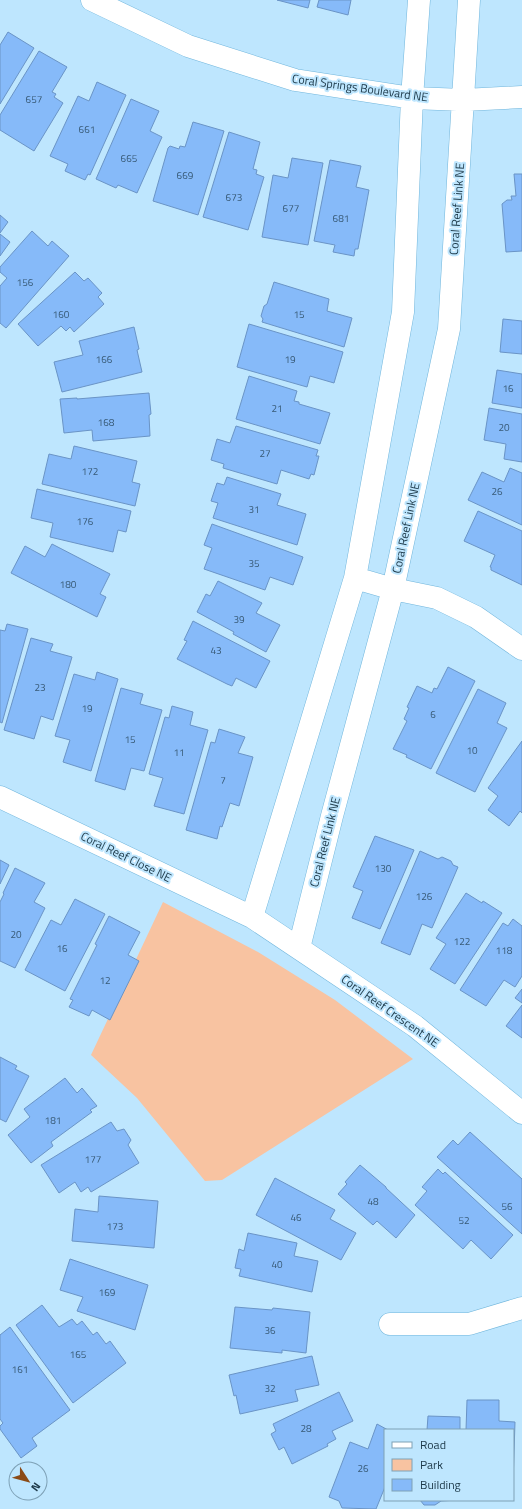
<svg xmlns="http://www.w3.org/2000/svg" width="522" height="1509" font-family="'Titillium Web',sans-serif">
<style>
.green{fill:#f8c3a1}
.building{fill:#86baf9;stroke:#6a94c6}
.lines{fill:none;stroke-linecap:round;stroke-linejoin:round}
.minor-casing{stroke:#71b6dc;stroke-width:23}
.minor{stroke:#fff;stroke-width:22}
.labels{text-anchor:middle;stroke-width:4;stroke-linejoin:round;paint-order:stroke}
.number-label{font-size:10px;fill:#375975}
.street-label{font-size:12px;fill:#1d3949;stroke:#bee6fe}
</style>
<rect width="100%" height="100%" fill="#bee6fe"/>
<path class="green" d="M 163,902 L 258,952 L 335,1000 L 413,1059 L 222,1180 L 205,1181 L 137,1098 L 91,1055 Z"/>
<path class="building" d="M 277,0 L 310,0 L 308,8 Z
M 319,0 L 351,0 L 348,15 L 317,7 Z
M 8,32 L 34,48 L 0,104 L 0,45 Z
M 39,51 L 67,67 L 52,92 L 56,94 L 54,97 L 63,103 L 34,151 L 0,130 L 0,115 Z
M 97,82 L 126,95 L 90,175 L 88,174 L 85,180 L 65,171 L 68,164 L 50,156 L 78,96 L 89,101 Z
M 131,99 L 159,111 L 150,131 L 162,137 L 137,193 L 118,185 L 116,188 L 96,179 Z
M 193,122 L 224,131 L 198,215 L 153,201 L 168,148 L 170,146 L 179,149 L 180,146 L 185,147 Z
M 229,132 L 260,142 L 253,169 L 257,170 L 256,174 L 264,177 L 248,230 L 203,217 Z
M 292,158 L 323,163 L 308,245 L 262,237 L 273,175 L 288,178 Z
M 330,160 L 361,166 L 356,187 L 369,190 L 358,249 L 355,249 L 354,256 L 333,252 L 335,245 L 314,241 Z
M 514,174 L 522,174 L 522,251 L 506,252 L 502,204 L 507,200 L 512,200 L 511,196 L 516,196 Z
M 0,215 L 8,222 L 0,233 Z
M 32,231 L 48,246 L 52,241 L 69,256 L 6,328 L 0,323 L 0,286 L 7,278 L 0,272 L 0,267 Z
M 0,234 L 10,242 L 0,256 Z
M 75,272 L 84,281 L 88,278 L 102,293 L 98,297 L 104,304 L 74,332 L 70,327 L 66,331 L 61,326 L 38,346 L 18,324 Z
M 274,282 L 329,299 L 327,311 L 352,318 L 344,347 L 262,322 L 263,319 L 261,316 L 264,306 L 267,304 Z
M 503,319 L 522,321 L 522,354 L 500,352 Z
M 249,324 L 343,352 L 334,383 L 310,376 L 307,387 L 237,367 Z
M 134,327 L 139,349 L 137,350 L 142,372 L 62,392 L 54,362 L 83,355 L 79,341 Z
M 497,370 L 522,374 L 522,408 L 492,403 Z
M 249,376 L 297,391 L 294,401 L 299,402 L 299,404 L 330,413 L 320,444 L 236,419 Z
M 149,393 L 151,414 L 149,415 L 150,436 L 93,441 L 92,430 L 64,433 L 60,399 L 77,398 L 77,399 Z
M 489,408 L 522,414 L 522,462 L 504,459 L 506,444 L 484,440 Z
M 236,426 L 318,450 L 316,456 L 319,456 L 314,475 L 311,474 L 309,479 L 281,470 L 277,484 L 223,468 L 224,464 L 211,460 L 217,439 L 230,443 Z
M 74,446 L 137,461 L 132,482 L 140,484 L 135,506 L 42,484 L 49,454 L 71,459 Z
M 510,468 L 522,473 L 522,525 L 468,500 L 482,472 L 504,482 Z
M 227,477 L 281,494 L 277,505 L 306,514 L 297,545 L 213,518 L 218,503 L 211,501 L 217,483 L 224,485 Z
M 37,489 L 131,511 L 126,532 L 118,530 L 113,552 L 50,537 L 53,523 L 31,518 Z
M 478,511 L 522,531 L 522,585 L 491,570 L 491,567 L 490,567 L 495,555 L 464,541 Z
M 212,524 L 303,557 L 293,585 L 270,577 L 265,590 L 204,569 L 212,548 L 204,545 Z
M 52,544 L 110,574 L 100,594 L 106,597 L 97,617 L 11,573 L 25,546 L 45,557 Z
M 218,581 L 262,603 L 256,613 L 280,625 L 266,652 L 233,634 L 234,632 L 197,612 L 206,594 L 210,596 Z
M 193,621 L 270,661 L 256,688 L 236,678 L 232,686 L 227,684 L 177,659 L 187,641 L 184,640 Z
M 7,624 L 28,629 L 2,723 L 0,722 L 0,630 L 5,631 Z
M 31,638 L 53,644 L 50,651 L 72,657 L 53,720 L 41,716 L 34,739 L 4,730 Z
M 448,667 L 475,681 L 431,769 L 406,757 L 407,755 L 393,749 L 407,721 L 404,719 L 409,708 L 407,707 L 417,686 L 432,693 L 434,688 L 437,689 Z
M 97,672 L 118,679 L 91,771 L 63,762 L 70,740 L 55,736 L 74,674 L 95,680 Z
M 121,688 L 143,694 L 140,704 L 162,710 L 144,771 L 131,768 L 125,790 L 95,781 Z
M 478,689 L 506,703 L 497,723 L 507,728 L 475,792 L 436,773 Z
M 172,706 L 193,712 L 190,725 L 208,730 L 184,814 L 154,806 L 163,778 L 149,774 L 165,717 L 169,718 Z
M 219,729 L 245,737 L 238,753 L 253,757 L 239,806 L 230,803 L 222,827 L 220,826 L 217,839 L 186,830 L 211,742 L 215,743 Z
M 522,741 L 522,813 L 520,811 L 509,826 L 488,810 L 498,796 L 488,788 Z
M 375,836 L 414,850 L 380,929 L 352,918 L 363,891 L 353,887 Z
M 420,851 L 438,859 L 442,857 L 451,861 L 453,865 L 458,867 L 432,928 L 422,924 L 410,955 L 381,943 Z
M 0,860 L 9,865 L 0,884 Z
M 15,868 L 45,883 L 34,902 L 45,908 L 15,968 L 0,961 L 0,902 L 4,894 L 3,893 Z
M 466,893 L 482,903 L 483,901 L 502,913 L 455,984 L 430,969 L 446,944 L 436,938 Z
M 75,899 L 105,914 L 65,991 L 25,970 L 51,920 L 61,925 Z
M 109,916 L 140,932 L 128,955 L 139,961 L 110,1020 L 92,1010 L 89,1016 L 69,1007 L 73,1000 L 70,999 L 97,945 L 95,944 Z
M 513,919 L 522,926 L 522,976 L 515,987 L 504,980 L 486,1006 L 460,990 L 503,923 L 508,926 Z
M 522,989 L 522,1003 L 515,998 Z
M 522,1005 L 522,1038 L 506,1026 Z
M 0,1057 L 17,1066 L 15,1069 L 29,1076 L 6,1122 L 0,1119 Z
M 65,1078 L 77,1093 L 82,1088 L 97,1106 L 90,1110 L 92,1112 L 51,1142 L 53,1146 L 31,1163 L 8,1135 L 30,1117 L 24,1109 Z
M 111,1122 L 117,1131 L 124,1129 L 131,1140 L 128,1145 L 139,1163 L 91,1192 L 88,1187 L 81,1192 L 75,1182 L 59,1193 L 41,1165 Z
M 470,1132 L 522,1179 L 522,1234 L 437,1157 L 453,1140 L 458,1145 Z
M 360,1165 L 386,1187 L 386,1188 L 415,1215 L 396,1238 L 377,1221 L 373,1225 L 338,1194 L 347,1184 L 345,1182 Z
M 438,1169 L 443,1174 L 445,1172 L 513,1235 L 491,1259 L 471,1240 L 463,1249 L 415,1205 L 427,1191 L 422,1187 Z
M 275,1178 L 335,1210 L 330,1219 L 356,1233 L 341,1260 L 256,1215 Z
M 99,1196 L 158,1201 L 154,1248 L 72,1241 L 75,1209 L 98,1212 Z
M 248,1233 L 297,1243 L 294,1256 L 318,1261 L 312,1292 L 239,1276 L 241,1269 L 235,1268 L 239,1249 L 244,1251 Z
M 70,1259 L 148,1285 L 135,1330 L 77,1311 L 83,1297 L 60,1290 Z
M 42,1305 L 59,1327 L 72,1319 L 77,1325 L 82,1321 L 93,1335 L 97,1332 L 106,1344 L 110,1341 L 126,1363 L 73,1403 L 16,1325 Z
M 235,1307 L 272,1310 L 273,1308 L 310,1312 L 306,1353 L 282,1350 L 282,1353 L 230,1348 Z
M 10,1327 L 70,1410 L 32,1438 L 37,1446 L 21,1458 L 0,1429 L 0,1426 L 3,1423 L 0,1419 L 0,1335 Z
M 312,1356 L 319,1385 L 295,1390 L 298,1401 L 240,1414 L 236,1395 L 234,1396 L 229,1375 Z
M 339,1392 L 353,1421 L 332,1431 L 336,1439 L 327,1444 L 328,1446 L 292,1464 L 284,1447 L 279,1450 L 271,1434 L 276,1431 L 273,1424 Z
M 467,1400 L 499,1400 L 499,1421 L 515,1422 L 513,1483 L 513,1430 L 466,1430 Z
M 428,1416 L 460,1417 L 460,1430 L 427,1430 Z
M 377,1424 L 388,1430 L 385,1430 L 385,1487 L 376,1509 L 342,1508 L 339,1501 L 329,1497 L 350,1442 L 368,1449 Z
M 409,1500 L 457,1500 L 441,1501 L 435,1505 L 424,1505 L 420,1500 Z"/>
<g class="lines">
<defs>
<path id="minor" d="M 92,0 L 188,46 L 295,80 L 412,98 L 464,100 L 522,97
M 355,578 L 393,589 L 437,598 L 476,617 L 522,649
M 0,797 L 252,917 L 415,1026 L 522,1113
M 252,917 L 355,578 L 403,312 L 412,98 L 419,0
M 299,948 L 332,816 L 393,589 L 449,329 L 469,0
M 390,1324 L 469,1324 L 522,1308"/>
</defs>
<use href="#minor" class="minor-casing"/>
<use href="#minor" class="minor"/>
</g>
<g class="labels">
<g class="number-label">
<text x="34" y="103">657</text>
<text x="87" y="133">661</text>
<text x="129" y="162">665</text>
<text x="185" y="179">669</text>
<text x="234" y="201">673</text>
<text x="291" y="212">677</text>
<text x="341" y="222">681</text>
<text x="25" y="286">156</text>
<text x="61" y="318">160</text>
<text x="299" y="318">15</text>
<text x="104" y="363">166</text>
<text x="290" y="363">19</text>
<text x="508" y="392">16</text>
<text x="277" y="412">21</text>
<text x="106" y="426">168</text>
<text x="504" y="431">20</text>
<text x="265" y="457">27</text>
<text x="90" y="475">172</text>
<text x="497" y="495">26</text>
<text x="254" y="513">31</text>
<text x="85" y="525">176</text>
<text x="254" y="567">35</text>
<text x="68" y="588">180</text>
<text x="239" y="623">39</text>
<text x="216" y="654">43</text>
<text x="40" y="691">23</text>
<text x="87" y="712">19</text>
<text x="433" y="718">6</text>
<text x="130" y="743">15</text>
<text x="472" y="754">10</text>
<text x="179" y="756">11</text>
<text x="223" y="784">7</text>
<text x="383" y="872">130</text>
<text x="424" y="900">126</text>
<text x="16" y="938">20</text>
<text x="462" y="945">122</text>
<text x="62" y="952">16</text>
<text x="504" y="954">118</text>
<text x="105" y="984">12</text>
<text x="53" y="1124">181</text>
<text x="93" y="1163">177</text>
<text x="373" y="1205">48</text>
<text x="507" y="1210">56</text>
<text x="296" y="1221">46</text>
<text x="464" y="1224">52</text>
<text x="115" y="1230">173</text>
<text x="277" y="1268">40</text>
<text x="107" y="1296">169</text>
<text x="270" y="1334">36</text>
<text x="78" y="1358">165</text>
<text x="20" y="1373">161</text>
<text x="270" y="1392">32</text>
<text x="306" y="1432">28</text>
<text x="363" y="1472">26</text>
</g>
<g class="street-label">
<text transform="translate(360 88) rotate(8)" y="4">Coral Springs Boulevard NE</text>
<text transform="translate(457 209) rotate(-86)" y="4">Coral Reef Link NE</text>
<text transform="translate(406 528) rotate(-78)" y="4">Coral Reef Link NE</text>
<text transform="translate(325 842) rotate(-76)" y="4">Coral Reef Link NE</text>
<text transform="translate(126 857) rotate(26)" y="4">Coral Reef Close NE</text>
<text transform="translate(390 1011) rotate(35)" y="4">Coral Reef Crescent NE</text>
</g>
</g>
<rect x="384" y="1429" width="130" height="72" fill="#bee6fe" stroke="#7ea1b6"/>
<rect x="392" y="1442" width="20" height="6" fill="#ffffff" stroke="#7ea1b6"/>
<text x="420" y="1449" font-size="12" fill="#1d3949">Road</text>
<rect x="392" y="1459" width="20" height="12" fill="#f8c3a1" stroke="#7ea1b6"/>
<text x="420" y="1469" font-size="12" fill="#1d3949">Park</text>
<rect x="392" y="1479" width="20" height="12" fill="#86baf9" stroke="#7ea1b6"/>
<text x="420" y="1489" font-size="12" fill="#1d3949">Building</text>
<g transform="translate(28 1481) rotate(126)"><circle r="19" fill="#bee6fe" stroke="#7ea1b6"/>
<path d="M0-3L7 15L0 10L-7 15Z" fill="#8b4a16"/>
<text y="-6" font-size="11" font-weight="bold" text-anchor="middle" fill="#1d3949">N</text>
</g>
</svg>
